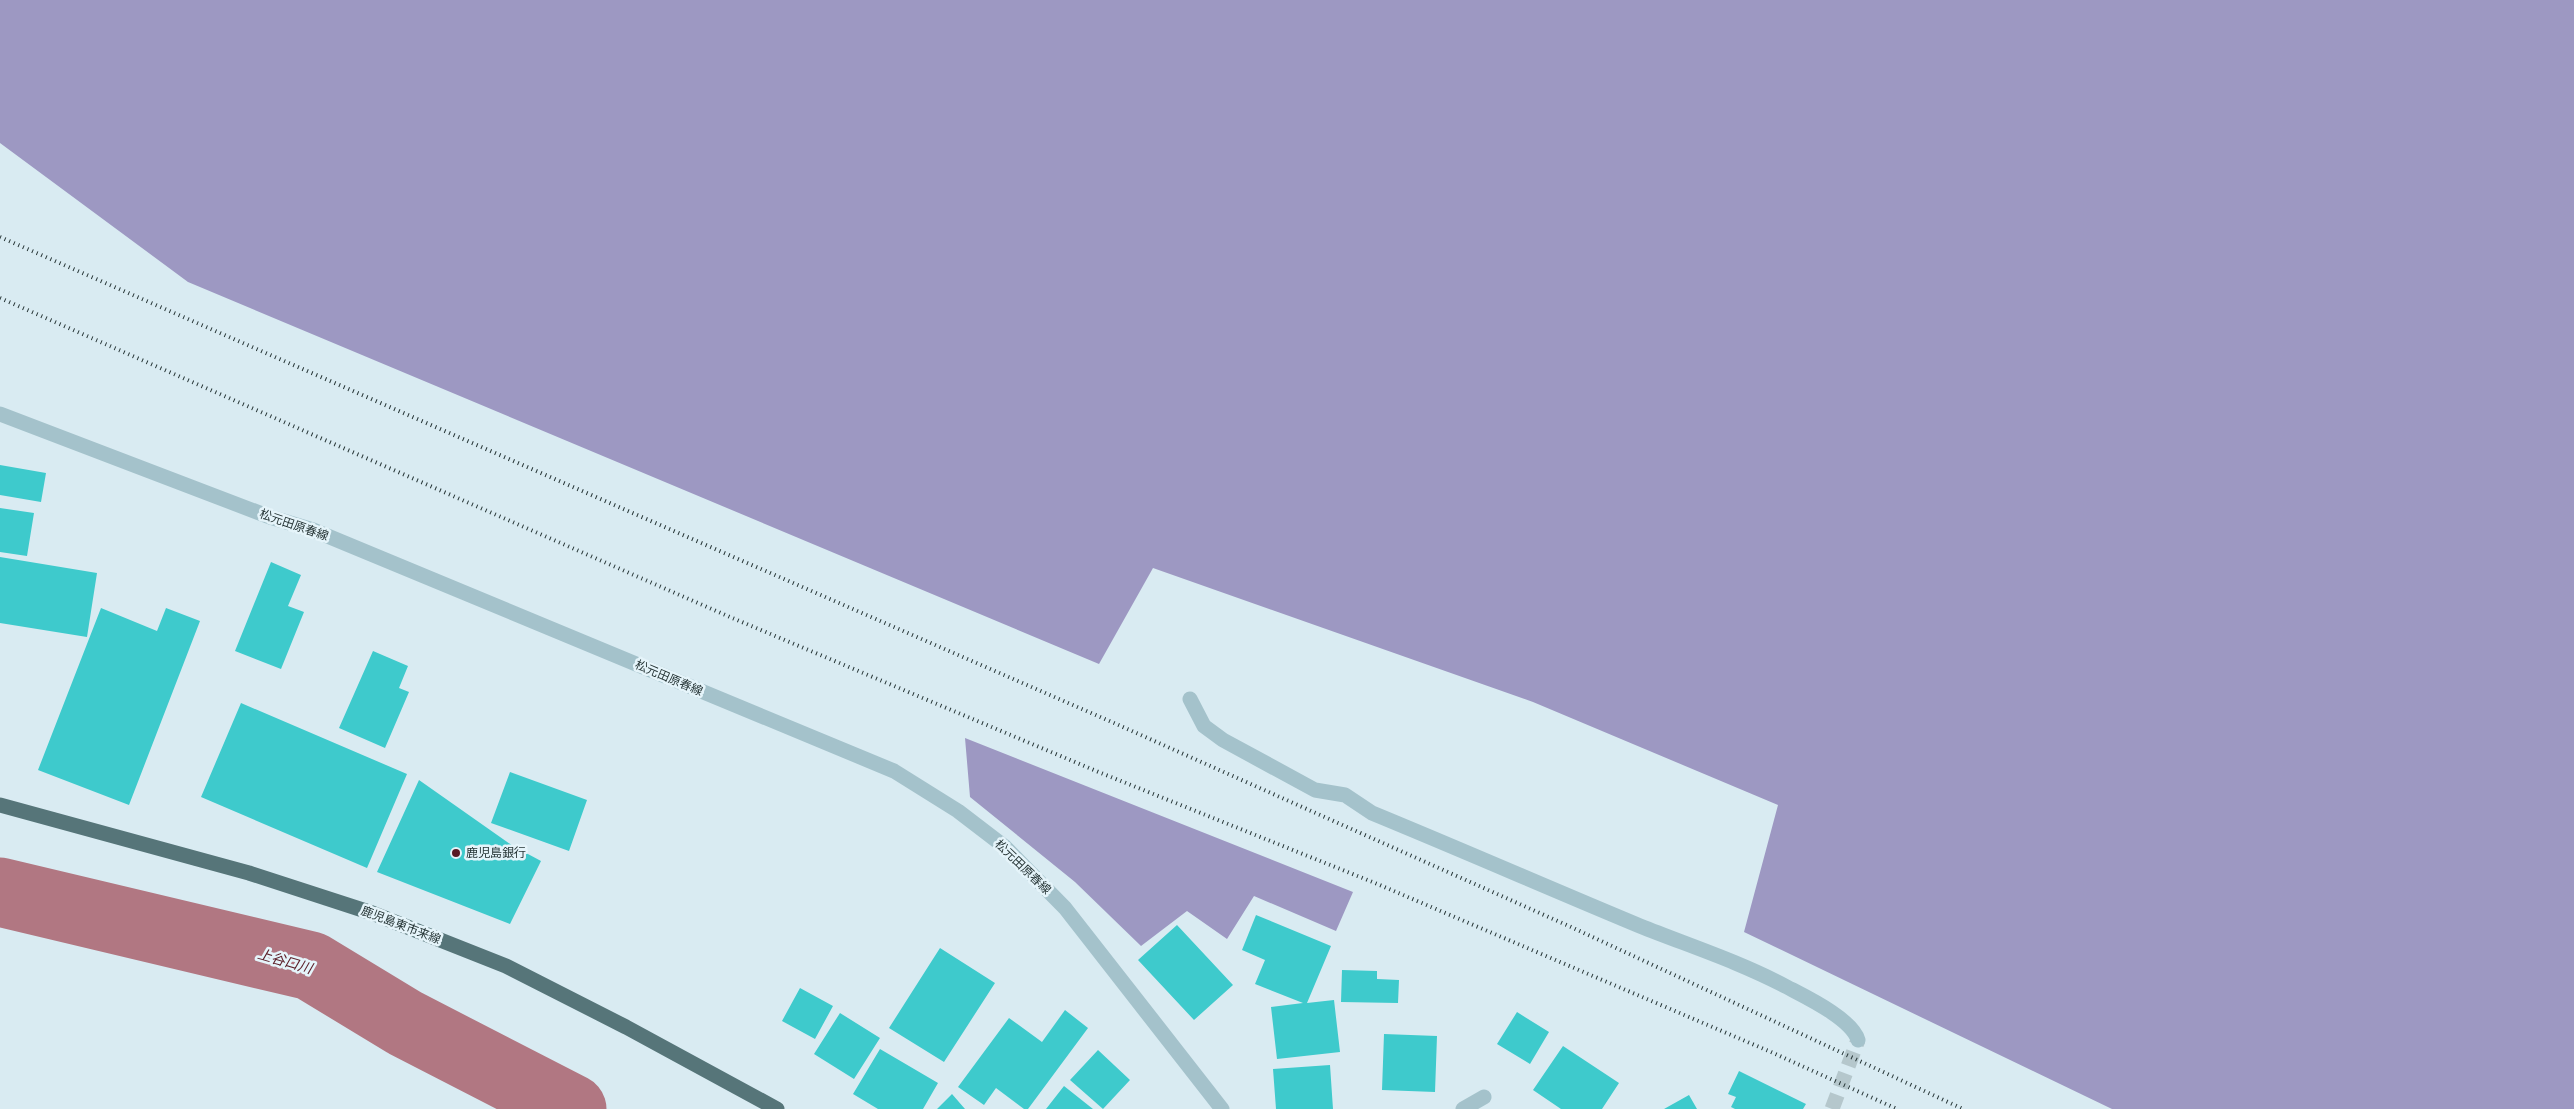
<svg xmlns="http://www.w3.org/2000/svg" width="2574" height="1109" font-family="Lato,'Noto Sans JP',sans-serif">
<style>
.green{fill:#9d98c2}
.lines{fill:none;stroke-linecap:round;stroke-linejoin:round}
.river{stroke:#b17782;stroke-width:69}
.building{fill:#3ecacc}
.minor-tunnel{stroke:#b5c7cc;stroke-width:15;stroke-dasharray:15 8;stroke-linecap:butt}
.minor{stroke:#a4c2cb;stroke-width:15}
.major{stroke:#567579;stroke-width:15}
.rail{stroke:#263536;stroke-width:4;stroke-dasharray:1 4;stroke-linecap:butt}
.poi-dot{fill:#591a24;stroke:#e5f4fa;stroke-width:2}
.labels{text-anchor:middle;stroke-width:5;stroke-linejoin:round;paint-order:stroke}
.street-label{font-size:12px;fill:#263536;stroke:#e5f4fa}
.poi-label{font-size:12px;fill:#263536;stroke:#e5f4fa;text-anchor:start}
.water-label{font-size:14px;font-style:italic;fill:#591a24;stroke:#e5f4fa}
</style>
<rect width="100%" height="100%" fill="#d9ebf2"/>
<path class="green" d="M 0,0 L 2574,0 L 2574,1109 L 2112,1109 L 1744,932 L 1778,805 L 1533,702 L 1153,568 L 1099,664 L 188,282 L 0,143 Z
M 965,738 L 1353,892 L 1336,931 L 1254,896 L 1227,939 L 1187,911 L 1141,946 L 1075,882 L 970,797 Z"/>
<g class="lines">
<path class="river" d="M 0,892 L 311,966 L 405,1023 L 572,1109"/>
</g>
<path class="building" d="M 0,465 L 46,473 L 41,502 L 0,495 Z
M 0,508 L 34,513 L 27,556 L 0,552 Z
M 0,557 L 97,573 L 87,637 L 0,623 Z
M 271,562 L 301,575 L 288,606 L 304,612 L 281,669 L 235,651 Z
M 101,608 L 157,631 L 166,608 L 200,621 L 129,805 L 38,770 Z
M 373,651 L 408,666 L 399,688 L 409,692 L 385,748 L 339,728 Z
M 241,703 L 407,774 L 367,868 L 201,797 Z
M 510,772 L 587,800 L 569,851 L 491,823 Z
M 419,780 L 513,846 L 541,861 L 510,924 L 377,872 Z
M 1256,915 L 1331,946 L 1307,1003 L 1334,1000 L 1340,1052 L 1277,1059 L 1271,1007 L 1303,1003 L 1255,984 L 1265,960 L 1242,950 Z
M 1177,925 L 1233,985 L 1194,1020 L 1138,960 Z
M 940,948 L 995,983 L 944,1062 L 889,1028 Z
M 1342,970 L 1377,971 L 1377,979 L 1399,980 L 1398,1003 L 1341,1002 Z
M 800,988 L 833,1006 L 815,1039 L 782,1021 Z
M 1065,1010 L 1088,1028 L 1028,1109 L 1024,1109 L 996,1088 L 984,1105 L 958,1087 L 1009,1018 L 1042,1042 Z
M 1517,1012 L 1549,1032 L 1530,1064 L 1497,1044 Z
M 840,1013 L 880,1038 L 854,1079 L 814,1054 Z
M 1384,1034 L 1437,1036 L 1435,1092 L 1382,1090 Z
M 1563,1046 L 1619,1083 L 1602,1109 L 1561,1109 L 1533,1090 Z
M 880,1049 L 938,1083 L 923,1109 L 878,1109 L 853,1094 Z
M 1098,1050 L 1130,1080 L 1103,1109 L 1070,1080 Z
M 1330,1065 L 1333,1109 L 1276,1109 L 1273,1069 Z
M 1739,1071 L 1806,1104 L 1803,1109 L 1735,1109 L 1731,1107 L 1736,1097 L 1728,1094 Z
M 1064,1086 L 1093,1109 L 1046,1109 Z
M 952,1094 L 965,1109 L 937,1109 Z
M 1689,1095 L 1697,1109 L 1664,1109 Z"/>
<g class="lines">
<path class="minor-tunnel" d="M 1832,1109 L 1858,1040"/>
<path class="minor" d="M 0,414 L 270,517 L 313,530 L 894,771 L 958,811 L 1005,847 L 1065,908 L 1222,1109
M 1190,699 L 1204,726 L 1223,740 L 1315,790 L 1345,795 L 1372,813 C 1462,850 1551,889 1640,926 C 1690,946 1740,962 1787,987 C 1806,997 1852,1019 1858,1040
M 1463,1109 L 1484,1097"/>
<path class="major" d="M 0,805 L 249,873 L 372,913 L 506,966 L 626,1027 L 777,1109"/>
<path class="rail" d="M 0,237 L 1114,723 L 1571,927 L 1963,1109
M 0,298 L 730,617 L 1101,773 L 1375,883 L 1771,1052 L 1897,1109"/>
</g>
<circle class="poi-dot" cx="456" cy="853" r="5"/>
<g class="labels">
<g class="street-label">
<text transform="translate(294 525) rotate(19)" y="4">松元田原春線</text>
<text transform="translate(669 678) rotate(23)" y="4">松元田原春線</text>
<text transform="translate(1023 867) rotate(44)" y="4">松元田原春線</text>
<text transform="translate(401 925) rotate(21)" y="4">鹿児島東市来線</text>
</g>
<g class="poi-label">
<text x="466" y="857">鹿児島銀行</text>
</g>
<g class="water-label">
<text transform="translate(285 961) rotate(16)" y="5">上谷口川</text>
</g>
</g>
</svg>
